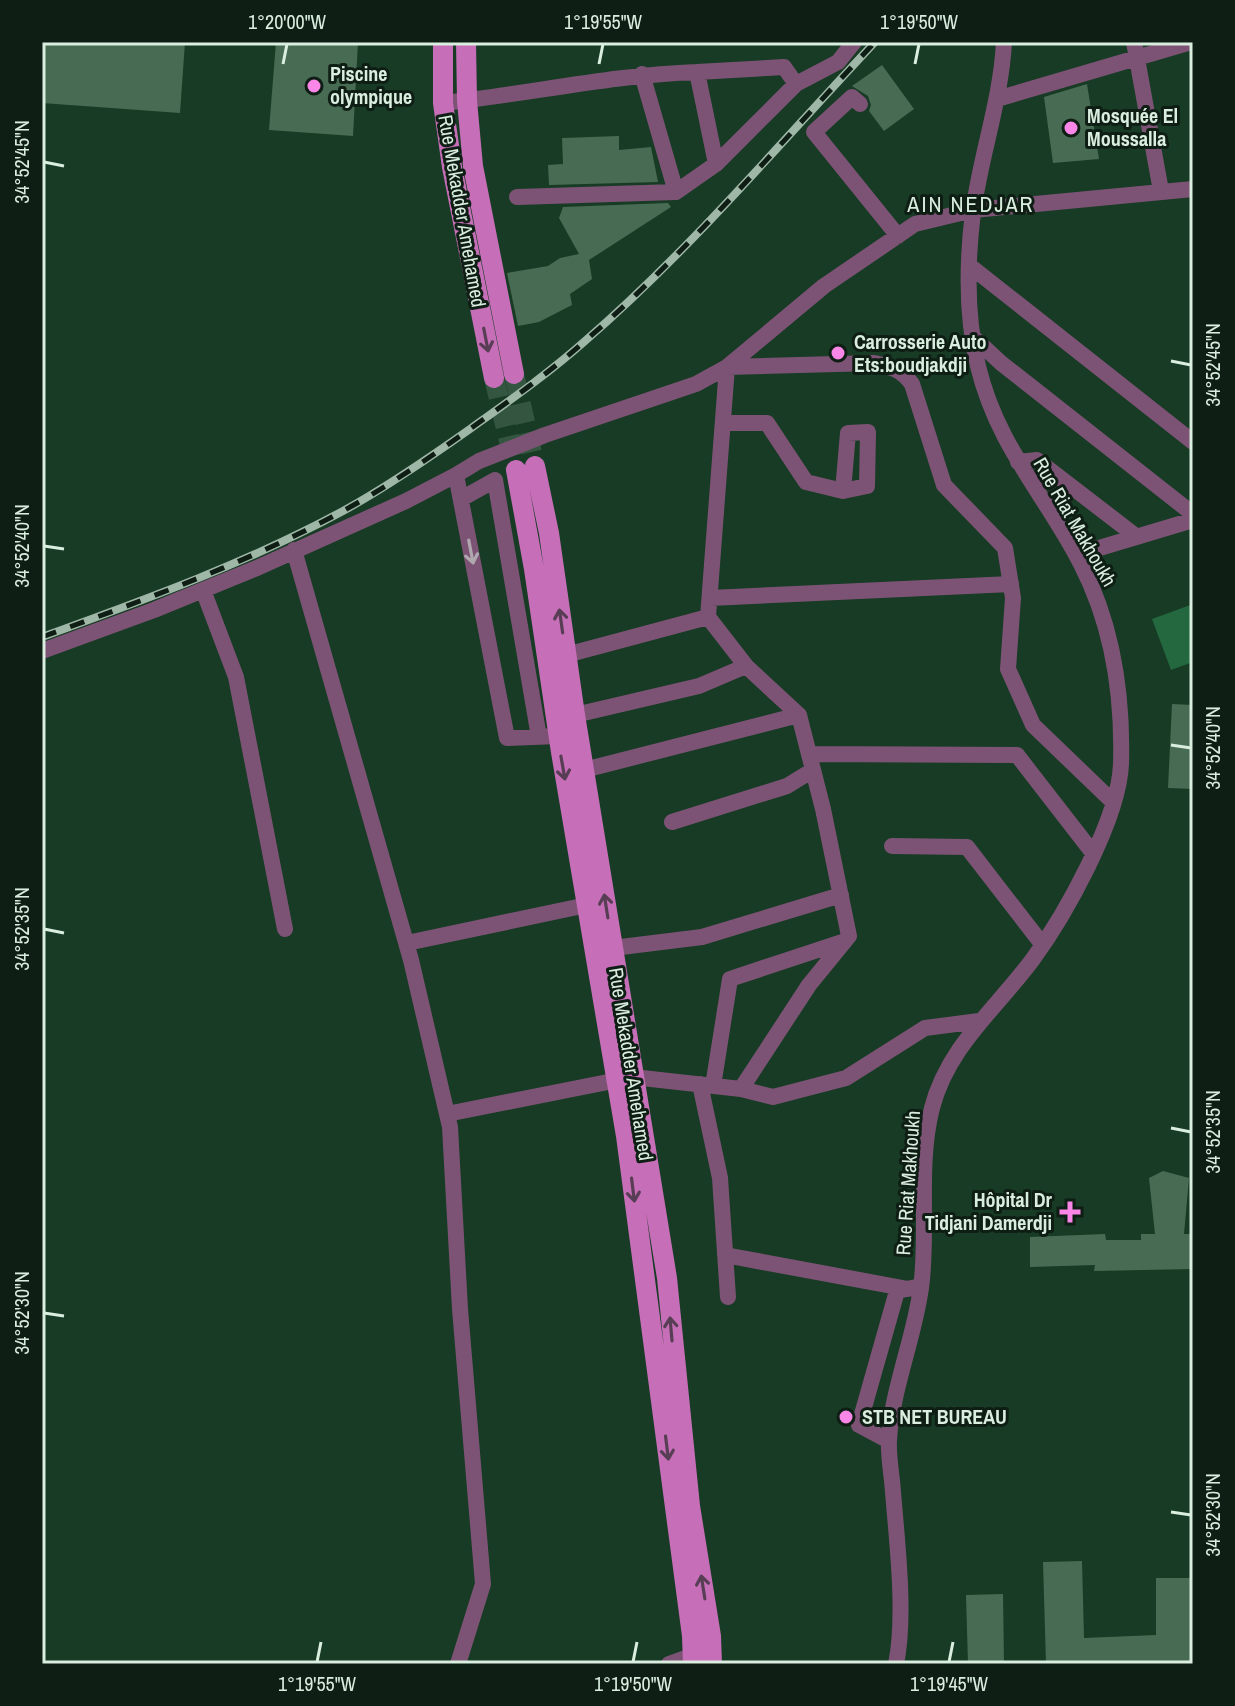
<svg xmlns="http://www.w3.org/2000/svg" width="1235" height="1706" font-family="'Archivo Narrow',sans-serif">
<style>
.green{fill:#23683e}
.building{fill:#486c53}
.lines{fill:none;stroke-linecap:round;stroke-linejoin:round}
.major-tunnel{stroke:#345640;stroke-width:20;stroke-dasharray:20 10;stroke-linecap:butt}
.minor{stroke:#7d5375;stroke-width:16}
.major{stroke:#c66eb7;stroke-width:20}
.rail-casing{stroke:#9eb7a6;stroke-width:8}
.rail{stroke:#0f1e14;stroke-width:5;stroke-dasharray:15;stroke-linecap:butt}
.oneway{stroke:#583e55}
.oneway2{stroke:#b0a8af}
.ticks{fill:none;stroke:#daeedf;stroke-width:3}
.poi-dot{fill:#fa87e7;stroke:#0f1e14;stroke-width:3}
.labels{text-anchor:middle;stroke-width:6;stroke-linejoin:round;paint-order:stroke}
.poi-label{font-size:20px;font-weight:bold;fill:#daeedf;stroke:#0f1e14;text-anchor:start}
.street-label{font-size:20px;fill:#daeedf;stroke:#0f1e14}
.neighbourhood-label{font-size:22px;letter-spacing:2px;fill:#daeedf;stroke:#0f1e14}
.neatline{fill:none;stroke:#daeedf;stroke-width:3}
.ticks-label{font-size:20px;text-anchor:middle;fill:#daeedf}
</style>
<rect width="100%" height="100%" fill="#173b24"/>
<path class="green" d="M 1193,604 L 1193,662 L 1171,670 L 1152,619 Z"/>
<path class="building" d="M 42,42 L 185,42 L 180,113 L 42,103 Z
M 276,42 L 358,42 L 353,136 L 269,130 Z
M 882,65 L 914,109 L 884,131 L 869,111 L 871,105 L 868,96 L 852,86 Z
M 1087,84 L 1099,159 L 1053,163 L 1044,97 Z
M 619,136 L 619,150 L 651,147 L 658,182 L 549,185 L 548,165 L 563,164 L 562,138 Z
M 668,203 L 671,207 L 589,260 L 592,279 L 570,294 L 572,305 L 539,322 L 518,326 L 507,273 L 548,266 L 560,258 L 579,254 L 559,218 L 563,207 Z
M 1172,704 L 1193,705 L 1193,789 L 1168,788 Z
M 1163,1171 L 1189,1178 L 1184,1234 L 1193,1234 L 1193,1269 L 1094,1271 L 1095,1265 L 1030,1267 L 1030,1237 L 1105,1234 L 1106,1240 L 1141,1240 L 1141,1234 L 1155,1234 L 1149,1178 Z
M 1082,1561 L 1084,1638 L 1156,1635 L 1156,1578 L 1193,1578 L 1193,1663 L 1046,1664 L 1043,1562 Z
M 1003,1594 L 1004,1664 L 968,1664 L 966,1595 Z"/>
<g class="lines">
<path class="major-tunnel" d="M 514,374 L 535,466
M 494,378 L 516,470"/>
<path class="minor" d="M 1134,42 L 1161,191
M 642,74 L 676,192 L 716,164
M 796,84 L 784,67 L 697,72 L 716,164 L 796,84 L 838,62 L 854,42
M 997,99 L 1191,42
M 443,103 C 528,94 612,75 697,72
M 860,104 L 852,97 L 814,132 L 898,236
M 517,197 L 676,192
M 970,266 L 1193,442
M 972,336 L 1001,363 L 1193,514
M 723,423 L 767,423 L 806,482 L 843,491 L 848,433 L 868,432 L 867,486 L 843,491
M 1018,462 L 1037,460 L 1137,537
M 456,475 L 507,738 L 558,736
M 461,499 L 495,480 L 539,737
M 294,550 L 411,960 L 450,1127 L 460,1309 L 483,1584 L 458,1664
M 1076,555 L 1193,520
M 203,590 L 236,677 L 285,929
M 710,598 L 1011,584
M 42,651 L 154,610 L 257,568 L 406,501 L 456,475 L 479,461 L 545,435 L 696,384 L 727,367 L 824,286 L 915,224 L 973,210 L 1193,189
M 566,655 L 708,617
M 575,715 L 699,686 L 746,666
M 809,754 L 1017,755 L 1093,853
M 584,770 L 799,715
M 672,822 L 787,786 L 813,770
M 892,846 L 967,847 L 1042,944
M 407,943 L 587,905
M 613,948 L 702,937 L 841,895
M 979,1021 L 925,1028 L 846,1078 L 773,1097 L 741,1089 L 809,985 L 849,936 L 823,809 L 799,715 L 746,666 L 708,617 L 727,367 L 874,363 C 891,367 901,369 912,384 L 944,485 L 1005,548 L 1013,598 L 1008,669 L 1033,725 L 1112,801
M 700,1084 L 720,1178 L 728,1297
M 713,1086 L 730,979 L 845,941
M 447,1114 L 633,1077 L 741,1089
M 725,1255 L 908,1289
M 889,1441 L 859,1425 L 897,1291 L 921,1286
M 669,1664 L 694,1655
M 896,1664 C 906,1616 897,1542 893,1492 C 892,1475 888,1457 889,1440 C 892,1389 914,1339 921,1288 C 929,1229 917,1166 932,1108 C 948,1046 997,1008 1033,959 C 1065,915 1119,819 1121,764 C 1123,695 1113,626 1081,564 C 1045,494 997,446 978,366 C 966,317 967,261 973,212 C 981,154 1001,100 1004,42"/>
<path class="major" d="M 443,42 L 443,103 L 452,167 L 494,378
M 466,42 L 467,101 L 473,166 L 514,374
M 535,466 L 549,533 L 575,715 L 667,1278 L 690,1506 L 711,1636 L 712,1664
M 516,470 L 534,569 L 561,752 L 626,1136 L 692,1636 L 693,1664"/>
<defs>
<path id="rail" d="M 42,637 C 144,600 247,563 343,511 C 387,487 429,458 470,429 C 509,401 549,373 585,341 C 690,250 780,143 875,42"/>
</defs>
<use href="#rail" class="rail-casing"/>
<use href="#rail" class="rail"/>
</g>
<defs><path id="oneway-shaft" d="M-6 0H5M1.5-3L5.5 0L1.5 3" fill="none" stroke-width="1.6" stroke-linecap="round" stroke-linejoin="round" transform="scale(2)"/></defs>
<g class="oneway">
<use href="#oneway-shaft" transform="translate(486 340) rotate(79)"/>
<use href="#oneway-shaft" transform="translate(561 621) rotate(-98)"/>
<use href="#oneway-shaft" transform="translate(563 768) rotate(80)"/>
<use href="#oneway-shaft" transform="translate(606 906) rotate(-99)"/>
<use href="#oneway-shaft" transform="translate(633 1190) rotate(83)"/>
<use href="#oneway-shaft" transform="translate(671 1329) rotate(-95)"/>
<use href="#oneway-shaft" transform="translate(667 1448) rotate(83)"/>
<use href="#oneway-shaft" transform="translate(703 1587) rotate(-99)"/>
</g>
<use class="oneway2" href="#oneway-shaft" transform="translate(471 552) rotate(79)"/>
<path class="ticks" d="M 283,64 L 287,44M 599,64 L 603,44M 915,64 L 919,44M 44,162 L 64,166M 1171,361 L 1191,365M 44,546 L 64,549M 1171,745 L 1191,748M 44,929 L 64,933M 1171,1128 L 1191,1132M 44,1313 L 64,1316M 1171,1512 L 1191,1515M 317,1662 L 321,1642M 633,1662 L 637,1642M 949,1662 L 953,1642"/>
<g class="poi-dot">
<circle cx="314" cy="86" r="8"/>
<circle cx="1071" cy="128" r="8"/>
<circle cx="838" cy="353" r="8"/>
<path d="M1066 1200h8v8h8v8h-8v8h-8v-8h-8v-8h8z"/>
<circle cx="846" cy="1417" r="8"/>
</g>
<g class="labels">
<g class="poi-label">
<text x="330" y="81">Piscine<tspan x="330" dy="23">olympique</tspan></text>
<text x="1087" y="123">Mosquée El<tspan x="1087" dy="23">Moussalla</tspan></text>
<text x="854" y="349">Carrosserie Auto<tspan x="854" dy="23">Ets:boudjakdji</tspan></text>
<text x="1052" y="1207" text-anchor="end">Hôpital Dr<tspan x="1052" dy="23">Tidjani Damerdji</tspan></text>
<text x="862" y="1424">STB NET BUREAU</text>
</g>
<g class="street-label">
<text transform="translate(462 211) rotate(80)" y="7">Rue Mekadder Amehamed</text>
<text transform="translate(1075 522) rotate(60)" y="7">Rue Riat Makhoukh</text>
<text transform="translate(631 1064) rotate(81)" y="7">Rue Mekadder Amehamed</text>
<text transform="translate(908 1183) rotate(-86)" y="7">Rue Riat Makhoukh</text>
</g>
<g class="neighbourhood-label">
<text x="971" y="212">AIN NEDJAR</text>
</g>
</g>
<rect width="1235" height="1706" fill="none" stroke="#0f1e14" stroke-width="88"/>
<rect x="44" y="44" width="1147" height="1618" class="neatline"/>
<g class="ticks-label">
<text x="287" y="29">1°20'00"W</text>
<text x="603" y="29">1°19'55"W</text>
<text x="919" y="29">1°19'50"W</text>
<text transform="translate(22 162) rotate(-90)" y="7">34°52'45"N</text>
<text transform="translate(1213 365) rotate(-90)" y="7">34°52'45"N</text>
<text transform="translate(22 546) rotate(-90)" y="7">34°52'40"N</text>
<text transform="translate(1213 748) rotate(-90)" y="7">34°52'40"N</text>
<text transform="translate(22 929) rotate(-90)" y="7">34°52'35"N</text>
<text transform="translate(1213 1132) rotate(-90)" y="7">34°52'35"N</text>
<text transform="translate(22 1313) rotate(-90)" y="7">34°52'30"N</text>
<text transform="translate(1213 1515) rotate(-90)" y="7">34°52'30"N</text>
<text x="317" y="1691">1°19'55"W</text>
<text x="633" y="1691">1°19'50"W</text>
<text x="949" y="1691">1°19'45"W</text>
</g>
</svg>
